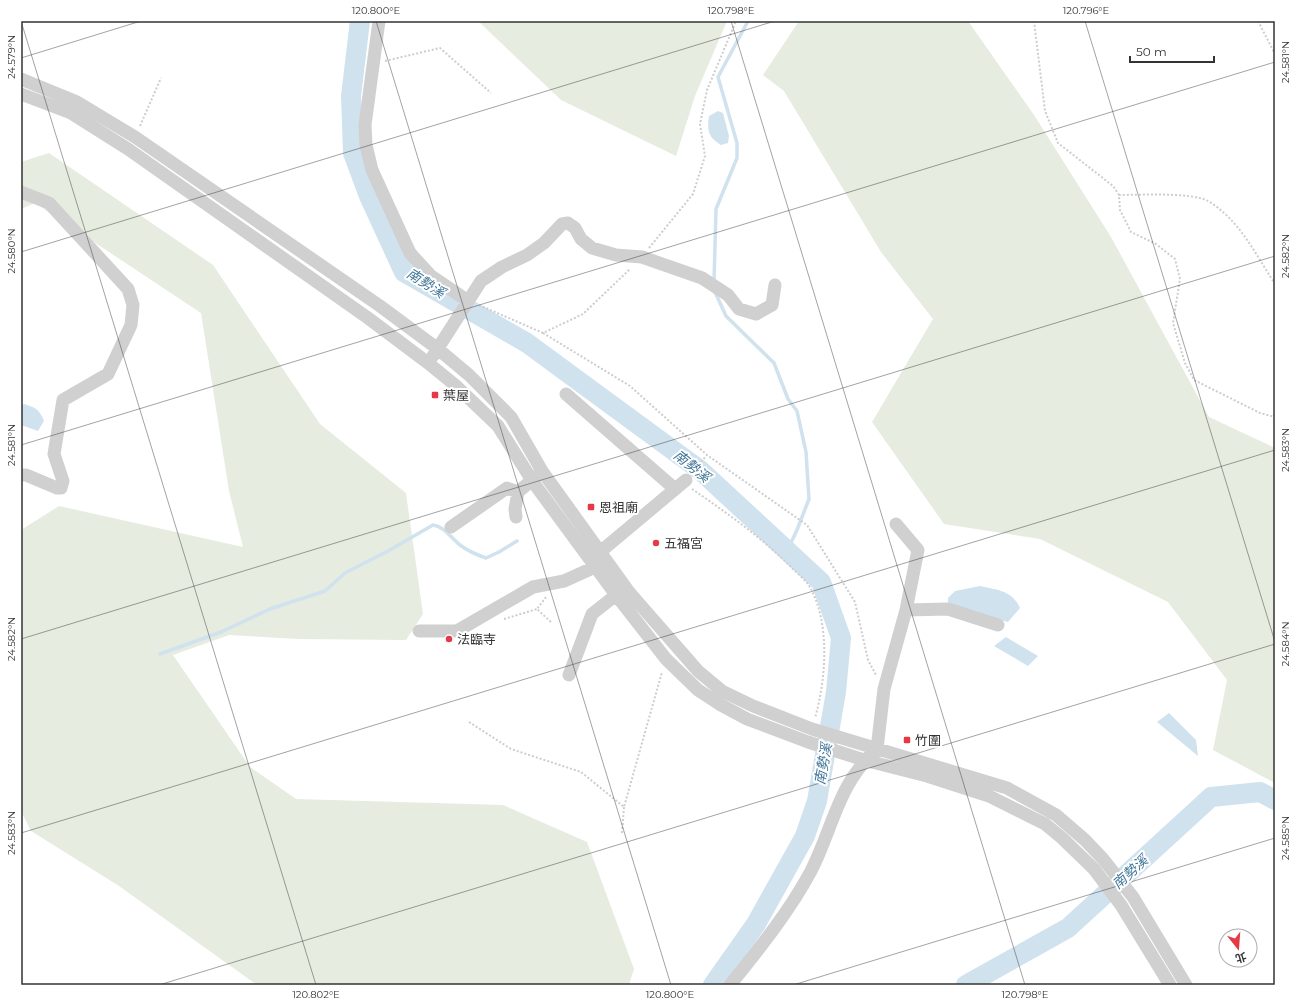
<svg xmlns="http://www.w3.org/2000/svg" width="1296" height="1006" font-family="Montserrat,'Noto Sans TC',sans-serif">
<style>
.green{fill:#e6ecdf}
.water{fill:#cfe2ee}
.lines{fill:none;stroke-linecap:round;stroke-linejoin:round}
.stream{stroke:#cfe2ee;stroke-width:3.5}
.river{stroke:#cfe2ee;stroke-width:20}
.path{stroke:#cdcdcd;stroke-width:2;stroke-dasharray:2 2;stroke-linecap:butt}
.minor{stroke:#d0d0d0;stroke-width:13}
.ticks{fill:none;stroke:#333;stroke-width:1;stroke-opacity:0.45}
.poi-dot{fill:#e63946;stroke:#fff;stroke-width:1.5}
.labels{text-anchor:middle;stroke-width:4;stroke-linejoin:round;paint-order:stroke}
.poi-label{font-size:13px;fill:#333;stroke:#fff;text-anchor:start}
.water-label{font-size:14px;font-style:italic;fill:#3f7597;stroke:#fff}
.neatline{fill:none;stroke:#333;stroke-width:1.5}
.ticks-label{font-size:10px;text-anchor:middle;fill:#333}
</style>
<rect width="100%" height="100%" fill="#fff"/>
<path class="green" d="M 478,21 L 727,21 L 695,96 L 676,156 L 561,100 Z
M 799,21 L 968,21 L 1034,115 L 1111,237 L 1209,417 L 1275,448 L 1275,783 L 1213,750 L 1227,680 L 1168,602 L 1040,539 L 944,524 L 872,422 L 933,319 L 881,252 L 784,91 L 763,75 Z
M 49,153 L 213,265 L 320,424 L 406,493 L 423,614 L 406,640 L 298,639 L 229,635 L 173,655 L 250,767 L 296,799 L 503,805 L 587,842 L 634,969 L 629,985 L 257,985 L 119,886 L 31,831 L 21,811 L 21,530 L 59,506 L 243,547 L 229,491 L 201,313 L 35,203 L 21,209 L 21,162 Z"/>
<path class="water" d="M 718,111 L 723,113 L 729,136 L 728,143 L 721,145 C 708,137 707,131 709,116 Z
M 24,404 C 35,407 40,410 44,421 L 38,431 L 21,425 L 21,406 Z
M 980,586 C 997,590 1012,590 1020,608 L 1008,622 L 958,609 L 948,604 L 948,598 L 955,591 Z
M 1006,637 L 1038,656 L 1028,666 L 994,646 Z
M 1169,713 L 1196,740 L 1198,756 L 1157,722 Z"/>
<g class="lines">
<path class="stream" d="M 714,282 L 716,209 L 737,158 L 737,143 L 718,77 L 748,21
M 715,292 L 726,316 L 774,363 L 788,399 L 797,411 L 806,452 L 809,499 L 797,530 L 787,551
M 160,654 L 221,632 L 270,609 L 325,591 L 345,573 L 388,551 L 433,525 C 444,526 451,538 460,545 C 468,551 477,555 486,558 L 499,552 L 517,541"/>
<path class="river" d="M 360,21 L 351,96 L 353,153 L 369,196 L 404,272 L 527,343 L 700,470 L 821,582 L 841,638 L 836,692 L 817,801 L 805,836 L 756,924 L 713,985
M 966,985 L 1068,928 L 1211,797 L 1260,792 L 1275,800"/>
<path class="path" d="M 1034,21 L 1045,111 L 1058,143 L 1113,186 L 1119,195 L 1120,210 L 1131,232 L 1156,244 L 1175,259 L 1180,279 L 1173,323 L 1185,363 L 1194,380 L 1260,413 L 1275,417
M 1258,21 L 1275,54
M 385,61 L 440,48 L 491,93
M 140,126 L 161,78
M 1119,195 C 1139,195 1192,192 1208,201 C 1239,219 1256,255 1275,284
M 649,248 L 693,194 L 705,156 L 700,124 L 707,90 L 736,21
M 479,305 L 543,333 L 583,314 L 630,269
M 543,333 L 630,386 L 707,455 L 807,525 L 855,602 L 868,660 L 876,675
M 693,471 L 707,455
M 692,489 C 727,513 761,537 791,567 C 796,572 803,578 808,584 C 831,620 826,680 815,718
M 546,597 L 537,609 L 552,623
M 504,619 L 537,609
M 469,722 L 511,749 L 581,772 L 624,807 L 662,672
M 622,833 L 624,807"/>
<path class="minor" d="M 379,21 L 365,125 L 366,145 L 372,170 L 410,253 L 431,276 L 468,301
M 21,79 L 77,102 L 135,137 L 380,306 L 438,349 L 469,375 L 511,417 L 542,471 L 629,592 L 698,671 L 722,691 L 753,706 L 812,729 L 1007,788 L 1056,815 L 1085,840 L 1103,859 L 1133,897 L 1186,985
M 21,94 L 71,113 L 128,149 L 368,318 L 428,363 L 455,385 L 498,426 L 533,482 L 616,595 L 666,659 L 698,690 L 721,705 L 747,719 L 808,742 L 864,760 L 927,776 L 989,796 L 1045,824 L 1062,838 L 1094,869 L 1121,905 L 1170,985
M 21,192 L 49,203 L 128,289 L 133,305 L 131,325 L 108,374 L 63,400 L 54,454 L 63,481 L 61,488 L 57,488 L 26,475 L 21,475
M 433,356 L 481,281 L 502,267 L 527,255 L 544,243 L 562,224 L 568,223 L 575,228 L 581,239 L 592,248 L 616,255 L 642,257 L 702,278 L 728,295 L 739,309 L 756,314 L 772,305 L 775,285
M 566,394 L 675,489
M 516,517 L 515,509 L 518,492
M 896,524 L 918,550 L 906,610
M 451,527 L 507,488 L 518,492 L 538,475
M 419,631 L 457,631 L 533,587 L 564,581 L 595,567 L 600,552 L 686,480
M 569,675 L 592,614 L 616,595
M 730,985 C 759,949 789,912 811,871 C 833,828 838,783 877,749 L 884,689 L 906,610 L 948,609 L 998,625"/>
</g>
<path class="ticks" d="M 21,21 L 316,985M 376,21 L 671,985M 731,21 L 1025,985M 1085,21 L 1275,642M 21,58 L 141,21M 21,252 L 775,21M 21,445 L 1275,62M 21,639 L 1275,256M 21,833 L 1275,450M 159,985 L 1275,644M 793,985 L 1275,838"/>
<g class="poi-dot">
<rect x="431" y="391" width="8" height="8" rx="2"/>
<rect x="587" y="503" width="8" height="8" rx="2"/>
<circle cx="656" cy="543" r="4"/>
<circle cx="449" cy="639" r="4"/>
<rect x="903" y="736" width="8" height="8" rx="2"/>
</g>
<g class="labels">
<g class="poi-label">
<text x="443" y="400">葉屋</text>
<text x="599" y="512">恩祖廟</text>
<text x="664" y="548">五福宮</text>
<text x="457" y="644">法臨寺</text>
<text x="915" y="745">竹圍</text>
</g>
<g class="water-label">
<text transform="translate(426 283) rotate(32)" y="5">南勢溪</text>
<text transform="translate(692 466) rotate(39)" y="5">南勢溪</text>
<text transform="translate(823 764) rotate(-80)" y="5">南勢溪</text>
<text transform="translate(1130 872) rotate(-42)" y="5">南勢溪</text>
</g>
</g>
<rect width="1296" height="1006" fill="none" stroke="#ffffff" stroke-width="44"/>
<g transform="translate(1238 948) rotate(163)"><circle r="19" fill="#ffffff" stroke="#adadad"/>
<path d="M0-3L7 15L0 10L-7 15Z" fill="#e63946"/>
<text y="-6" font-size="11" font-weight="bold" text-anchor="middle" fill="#333333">北</text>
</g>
<path d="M1130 56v6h84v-6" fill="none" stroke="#333333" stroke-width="2"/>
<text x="1136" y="56" font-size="12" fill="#333333" stroke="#ffffff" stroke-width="3" paint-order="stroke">50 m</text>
<rect x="22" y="22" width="1252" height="962" class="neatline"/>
<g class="ticks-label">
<text x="376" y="14">120.800°E</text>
<text x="731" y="14">120.798°E</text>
<text x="1086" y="14">120.796°E</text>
<text transform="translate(11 57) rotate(-90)" y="4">24.579°N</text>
<text transform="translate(1285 62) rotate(-90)" y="4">24.581°N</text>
<text transform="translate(11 251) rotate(-90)" y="4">24.580°N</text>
<text transform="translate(1285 256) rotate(-90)" y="4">24.582°N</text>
<text transform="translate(11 445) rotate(-90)" y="4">24.581°N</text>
<text transform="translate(1285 450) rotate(-90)" y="4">24.583°N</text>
<text transform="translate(11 639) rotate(-90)" y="4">24.582°N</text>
<text transform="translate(1285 644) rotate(-90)" y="4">24.584°N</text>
<text transform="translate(11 833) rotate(-90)" y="4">24.583°N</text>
<text transform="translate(1285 838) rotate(-90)" y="4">24.585°N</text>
<text x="316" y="998">120.802°E</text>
<text x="670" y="998">120.800°E</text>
<text x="1025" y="998">120.798°E</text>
</g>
</svg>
